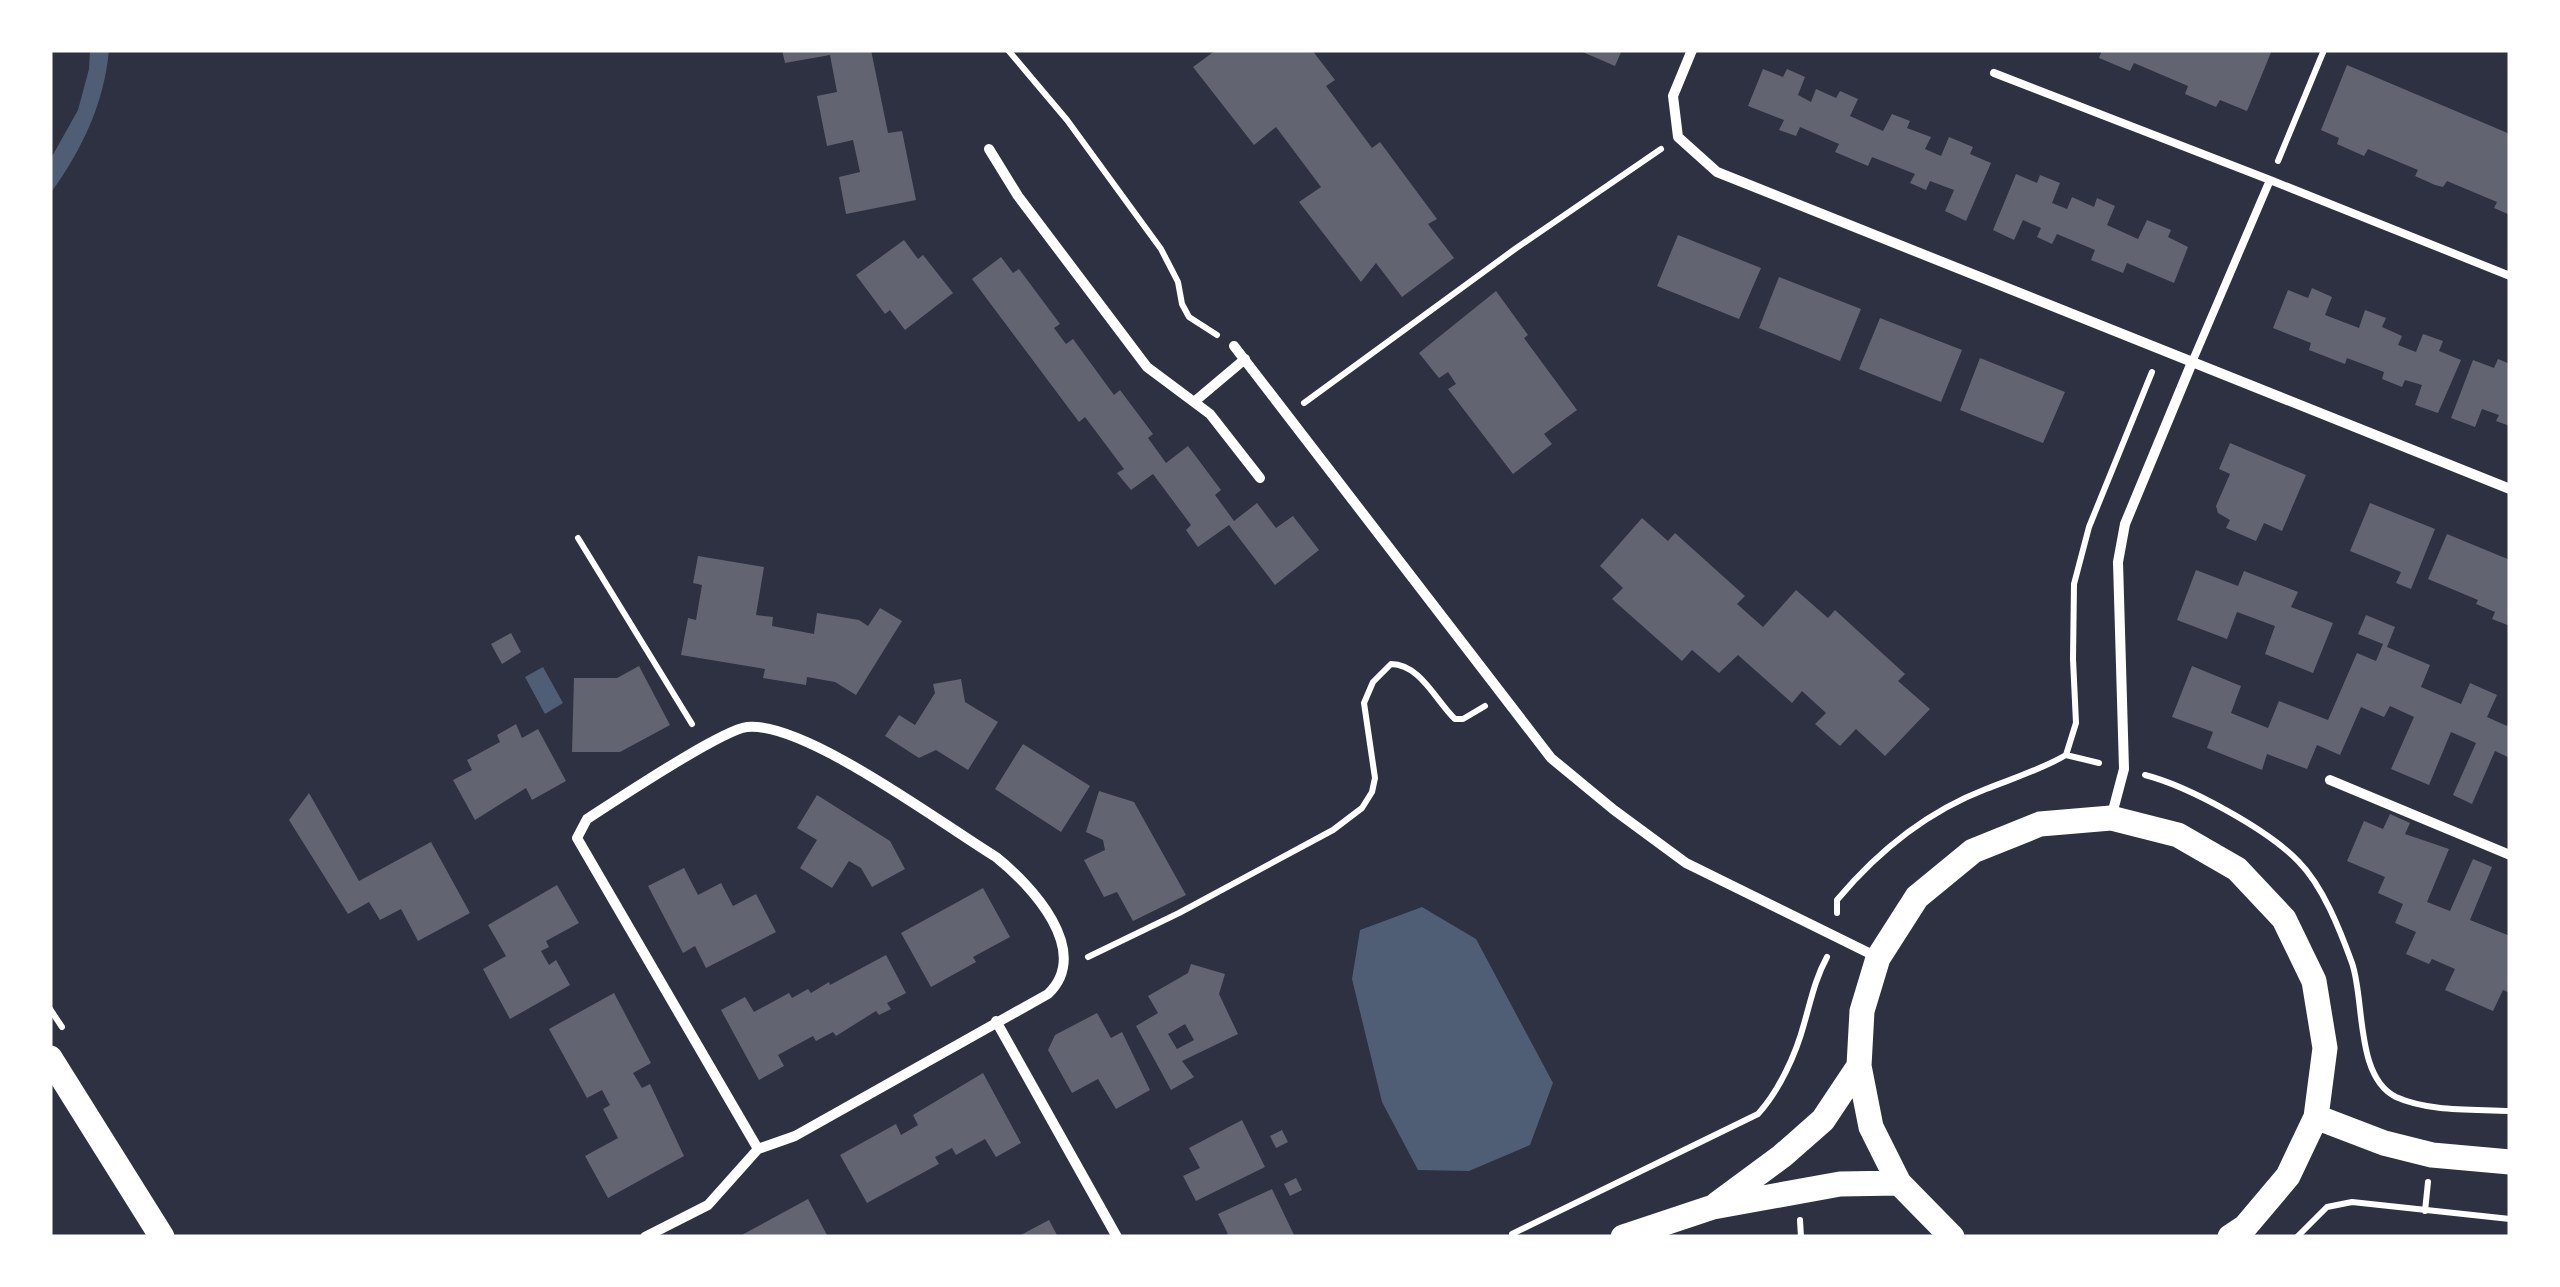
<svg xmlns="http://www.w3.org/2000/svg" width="2560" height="1287" font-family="'Zilla Slab',serif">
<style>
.water{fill:#4f5d75}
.building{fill:#626471;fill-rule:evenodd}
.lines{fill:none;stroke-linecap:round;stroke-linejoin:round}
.path{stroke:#fff;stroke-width:6}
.service{stroke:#fff;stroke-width:8}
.minor{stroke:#fff;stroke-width:10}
.primary{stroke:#fff;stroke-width:25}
</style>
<rect width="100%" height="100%" fill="#2d3142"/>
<path class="water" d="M 90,50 L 109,50 C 104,104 82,150 50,194 L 50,160 L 78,110 L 89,69 Z
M 543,667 L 563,703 L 545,714 L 525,677 Z
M 1422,907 L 1476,939 L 1553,1083 L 1530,1145 L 1469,1171 L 1418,1170 L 1382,1102 L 1352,979 L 1360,930 Z"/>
<path class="building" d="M 782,50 L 871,50 L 888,133 L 902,131 L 916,200 L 846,214 L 839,177 L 860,172 L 853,140 L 827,146 L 817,96 L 837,92 L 830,55 L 785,63 Z
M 1216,50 L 1312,50 L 1335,80 L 1326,86 L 1372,148 L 1380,142 L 1437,219 L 1428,224 L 1454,258 L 1402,297 L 1376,263 L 1361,282 L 1299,202 L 1321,187 L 1276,127 L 1254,145 L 1193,67 Z
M 1578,50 L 1622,50 L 1615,66 Z
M 2102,50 L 2272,50 L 2247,111 L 2220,100 L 2216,107 L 2185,94 L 2188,86 L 2134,63 L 2130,71 L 2099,58 Z
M 2347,65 L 2510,134 L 2510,215 L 2494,208 L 2497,202 L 2447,181 L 2443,187 L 2435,185 L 2415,176 L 2418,170 L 2368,149 L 2364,156 L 2337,144 L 2339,138 L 2321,130 Z
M 1763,69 L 1783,77 L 1787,69 L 1805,77 L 1798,95 L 1811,102 L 1816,89 L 1836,98 L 1840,91 L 1858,99 L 1850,116 L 1883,131 L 1892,114 L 1910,121 L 1907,128 L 1931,137 L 1925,149 L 1941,156 L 1949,137 L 1973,147 L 1970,154 L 1991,163 L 1966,221 L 1945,211 L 1954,190 L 1930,181 L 1926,190 L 1910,183 L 1915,174 L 1872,157 L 1868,166 L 1835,152 L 1839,144 L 1800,127 L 1796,136 L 1779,130 L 1784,120 L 1748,106 Z
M 2016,174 L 2037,183 L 2040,175 L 2060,183 L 2052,203 L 2067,209 L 2072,197 L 2094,207 L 2097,198 L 2115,206 L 2107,225 L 2138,239 L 2147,220 L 2171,230 L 2168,237 L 2188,247 L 2174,283 L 2127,263 L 2123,273 L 2091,260 L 2095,250 L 2057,234 L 2052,244 L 2037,237 L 2041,228 L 2023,220 L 2014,240 L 1993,230 Z
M 1678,235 L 1761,268 L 1739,319 L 1657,286 Z
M 904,240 L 918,259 L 923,255 L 953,293 L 905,330 L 890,310 L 885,314 L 856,275 Z
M 1001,257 L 1013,273 L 1019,269 L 1028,281 L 1060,324 L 1054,328 L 1066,344 L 1073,339 L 1114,395 L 1120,390 L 1153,434 L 1148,438 L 1166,463 L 1188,446 L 1221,490 L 1215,495 L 1234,521 L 1257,503 L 1276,528 L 1293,516 L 1319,550 L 1275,585 L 1229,525 L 1198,547 L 1186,530 L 1191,525 L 1153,474 L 1131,490 L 1117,473 L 1124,469 L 1085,417 L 1079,422 L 972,279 Z
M 1779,277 L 1861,309 L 1840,361 L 1759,328 Z
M 2312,288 L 2332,297 L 2325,315 L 2359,328 L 2365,310 L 2386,318 L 2382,327 L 2402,336 L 2398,345 L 2416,352 L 2423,334 L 2443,341 L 2439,351 L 2461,360 L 2438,413 L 2415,405 L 2422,385 L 2405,380 L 2402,387 L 2382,379 L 2384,372 L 2347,358 L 2345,364 L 2309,350 L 2311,343 L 2273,328 L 2288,290 L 2308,298 Z
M 1496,291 L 1528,335 L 1524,338 L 1577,410 L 1544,434 L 1552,444 L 1513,474 L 1448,389 L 1456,384 L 1448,372 L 1439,378 L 1419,353 Z
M 1880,318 L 1962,350 L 1941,402 L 1859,369 Z
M 1980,358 L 2065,392 L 2043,443 L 1960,410 Z
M 2498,359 L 2510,364 L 2510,426 L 2496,421 L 2499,415 L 2482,409 L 2475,427 L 2451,418 L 2473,360 L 2494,368 Z
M 2230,443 L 2306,475 L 2282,531 L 2264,523 L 2256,541 L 2226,528 L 2230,520 L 2218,513 L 2216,506 L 2230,474 L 2219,469 Z
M 2370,503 L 2435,529 L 2411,589 L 2396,583 L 2401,572 L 2350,551 Z
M 1642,518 L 1668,541 L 1675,533 L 1745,596 L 1737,604 L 1763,627 L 1796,590 L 1828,618 L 1835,610 L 1905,674 L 1898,681 L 1930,709 L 1885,756 L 1856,729 L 1840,746 L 1815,724 L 1826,713 L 1802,691 L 1792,703 L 1738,655 L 1719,673 L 1692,650 L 1682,661 L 1612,599 L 1623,588 L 1600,566 Z
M 2447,534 L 2510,560 L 2510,626 L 2492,619 L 2495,612 L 2476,604 L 2478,600 L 2428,579 Z
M 698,556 L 764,567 L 756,615 L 773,617 L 772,626 L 814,634 L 817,613 L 859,620 L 868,626 L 880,608 L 902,621 L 856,695 L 835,682 L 807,677 L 806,685 L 763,678 L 765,669 L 681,655 L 688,618 L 696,620 L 702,585 L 693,583 Z
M 2196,570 L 2238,586 L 2244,571 L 2298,592 L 2291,607 L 2333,623 L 2313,673 L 2265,654 L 2275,626 L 2237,612 L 2227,639 L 2177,620 Z
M 2366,615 L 2395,627 L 2387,647 L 2430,665 L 2421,687 L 2461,704 L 2470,683 L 2497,695 L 2487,717 L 2507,726 L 2510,719 L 2510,758 L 2495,751 L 2472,804 L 2453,795 L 2476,743 L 2451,732 L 2429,785 L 2391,769 L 2414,717 L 2390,706 L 2384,717 L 2361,707 L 2340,755 L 2317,745 L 2307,769 L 2267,754 L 2262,770 L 2207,748 L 2213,732 L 2172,717 L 2192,666 L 2241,686 L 2231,713 L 2268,728 L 2279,701 L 2328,720 L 2357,653 L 2376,661 L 2383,644 L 2358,634 Z
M 511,633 L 521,652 L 502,664 L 491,644 Z
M 639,666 L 670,725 L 620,752 L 572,752 L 574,678 L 617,678 Z
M 961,679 L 965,702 L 998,722 L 968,770 L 936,750 L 919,758 L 885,736 L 899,715 L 915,725 L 935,693 L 933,684 Z
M 516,724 L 522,738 L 538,729 L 566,781 L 532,800 L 526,788 L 475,820 L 453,780 L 472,770 L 467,760 L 500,742 L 497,735 Z
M 1023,744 L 1090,786 L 1061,832 L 995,789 Z
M 1099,791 L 1134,802 L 1186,895 L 1133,921 L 1117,892 L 1104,897 L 1084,860 L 1105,850 L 1103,840 L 1086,832 Z
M 309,793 L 359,881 L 431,842 L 470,913 L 418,941 L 401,909 L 380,920 L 369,902 L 348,914 L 289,820 Z
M 817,795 L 890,841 L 905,869 L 872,887 L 861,868 L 849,861 L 832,888 L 800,868 L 817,840 L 797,828 Z
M 2390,814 L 2410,823 L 2405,834 L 2449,849 L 2427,902 L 2450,911 L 2473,859 L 2492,867 L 2470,920 L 2510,936 L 2510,993 L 2503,990 L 2493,1011 L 2445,990 L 2455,969 L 2432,959 L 2429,964 L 2406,954 L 2416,932 L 2395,923 L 2403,904 L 2378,893 L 2385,877 L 2347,861 L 2364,821 L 2383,829 Z
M 684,868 L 698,895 L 721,883 L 733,906 L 756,894 L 776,932 L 706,968 L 695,946 L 683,953 L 648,886 Z
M 557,885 L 579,923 L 546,941 L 549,947 L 541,951 L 549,965 L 556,960 L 570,985 L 510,1019 L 483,969 L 506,956 L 488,925 Z
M 983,888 L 1010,937 L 973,957 L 976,962 L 931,987 L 901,933 Z
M 886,955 L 906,993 L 887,1003 L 891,1009 L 879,1015 L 876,1011 L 836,1036 L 833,1032 L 816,1041 L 813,1036 L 778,1055 L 784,1066 L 759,1080 L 721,1010 L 745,997 L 754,1012 L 789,993 L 792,998 L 808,989 L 811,993 L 829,982 L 830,985 Z
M 1191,964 L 1225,974 L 1219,994 L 1238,1034 L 1182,1061 L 1194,1077 L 1171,1090 L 1136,1026 L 1158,1013 L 1148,996 L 1188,973 ZM 1185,1024 L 1194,1040 L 1177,1049 L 1168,1034 Z
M 614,993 L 651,1063 L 633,1073 L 642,1088 L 650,1084 L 684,1156 L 608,1198 L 585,1156 L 618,1138 L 603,1109 L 610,1105 L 602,1090 L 587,1098 L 549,1029 Z
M 1097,1013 L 1111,1038 L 1122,1032 L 1150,1090 L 1116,1109 L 1098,1079 L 1072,1093 L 1048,1050 L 1055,1035 Z
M 983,1073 L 1021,1143 L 996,1157 L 985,1139 L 956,1155 L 952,1148 L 935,1157 L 939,1164 L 867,1203 L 840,1155 L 896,1124 L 901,1135 L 918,1125 L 913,1115 Z
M 1242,1120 L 1265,1167 L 1196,1201 L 1183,1176 L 1200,1168 L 1189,1148 Z
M 1282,1130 L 1288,1142 L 1276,1148 L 1270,1136 Z
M 1296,1178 L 1302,1190 L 1290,1196 L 1284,1184 Z
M 1272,1189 L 1295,1237 L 1222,1237 L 1228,1234 L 1218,1214 Z
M 808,1199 L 828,1237 L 738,1237 Z
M 1049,1220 L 1058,1237 L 1017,1237 Z"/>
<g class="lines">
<path class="path" d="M 1008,50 L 1067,120 L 1161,249 L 1178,282 L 1182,304 L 1189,317 L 1217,335
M 2278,161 L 2324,50
M 1304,403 L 1515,249 L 1661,149
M 578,538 L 692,724
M 2066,755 L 2076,723 L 2073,659 L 2074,584 L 2089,527 L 2152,372
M 2145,775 C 2188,786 2267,829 2298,861 C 2323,886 2340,930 2352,963 C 2365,1000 2355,1077 2396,1097 C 2429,1112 2474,1109 2510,1111
M 1837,913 L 1837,900 C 1878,851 1926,812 1986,789 C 2014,778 2040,770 2066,755 L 2099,763
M 1088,957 L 1179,913 L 1333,830 L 1362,808 L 1372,792 L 1375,778 L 1364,703 L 1373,682 L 1391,664 C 1420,664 1436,701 1455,719 L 1463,719 L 1485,706
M 50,1009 L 62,1027
M 2425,1211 L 2428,1182
M 1800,1220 L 1801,1237
M 1513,1237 L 1512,1234 L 1758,1114 C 1779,1091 1796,1054 1804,1024 C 1811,1000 1815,979 1827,957
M 2297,1237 L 2327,1207 L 2352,1202 L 2510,1219"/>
<path class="service" d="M 1994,73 L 2270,180 L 2193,360
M 2270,180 L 2510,276"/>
<path class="minor" d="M 1692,50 L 1673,96 L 1678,137 L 1717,172 L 2510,489
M 989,149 L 1018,196 L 1147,367 L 1210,414 L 1260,478
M 1234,346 L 1551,758 L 1614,810 L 1686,863 L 1877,957
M 1194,402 L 1245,359
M 2330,780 L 2510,855
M 2111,818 L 2124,769 L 2118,562 L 2125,524 L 2193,360
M 996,1021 L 1117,1237
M 645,1237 L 708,1205 L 758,1149 L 795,1136 L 1048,994 C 1093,951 1031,885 996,857 C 942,824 804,721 747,727 C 721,730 615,801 587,819 L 577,838 L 758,1149"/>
<path class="primary" d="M 50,1058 L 162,1237
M 2316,1117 L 2384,1143 L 2432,1155 L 2510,1162
M 1717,1204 L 1782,1156 L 1823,1120 L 1859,1066
M 1623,1237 L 1713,1207 L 1840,1184 L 1899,1183
M 1952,1237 L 1899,1183 L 1871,1127 L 1859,1066 L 1862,1011 L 1878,958 L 1917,897 L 1973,851 L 2040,824 L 2111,818 L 2178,835 L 2237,869 L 2284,919 L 2314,981 L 2325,1048 L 2316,1117 L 2288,1176 L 2245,1227 L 2230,1237"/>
</g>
<rect width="2560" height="1287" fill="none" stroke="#ffffff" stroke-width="105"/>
</svg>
